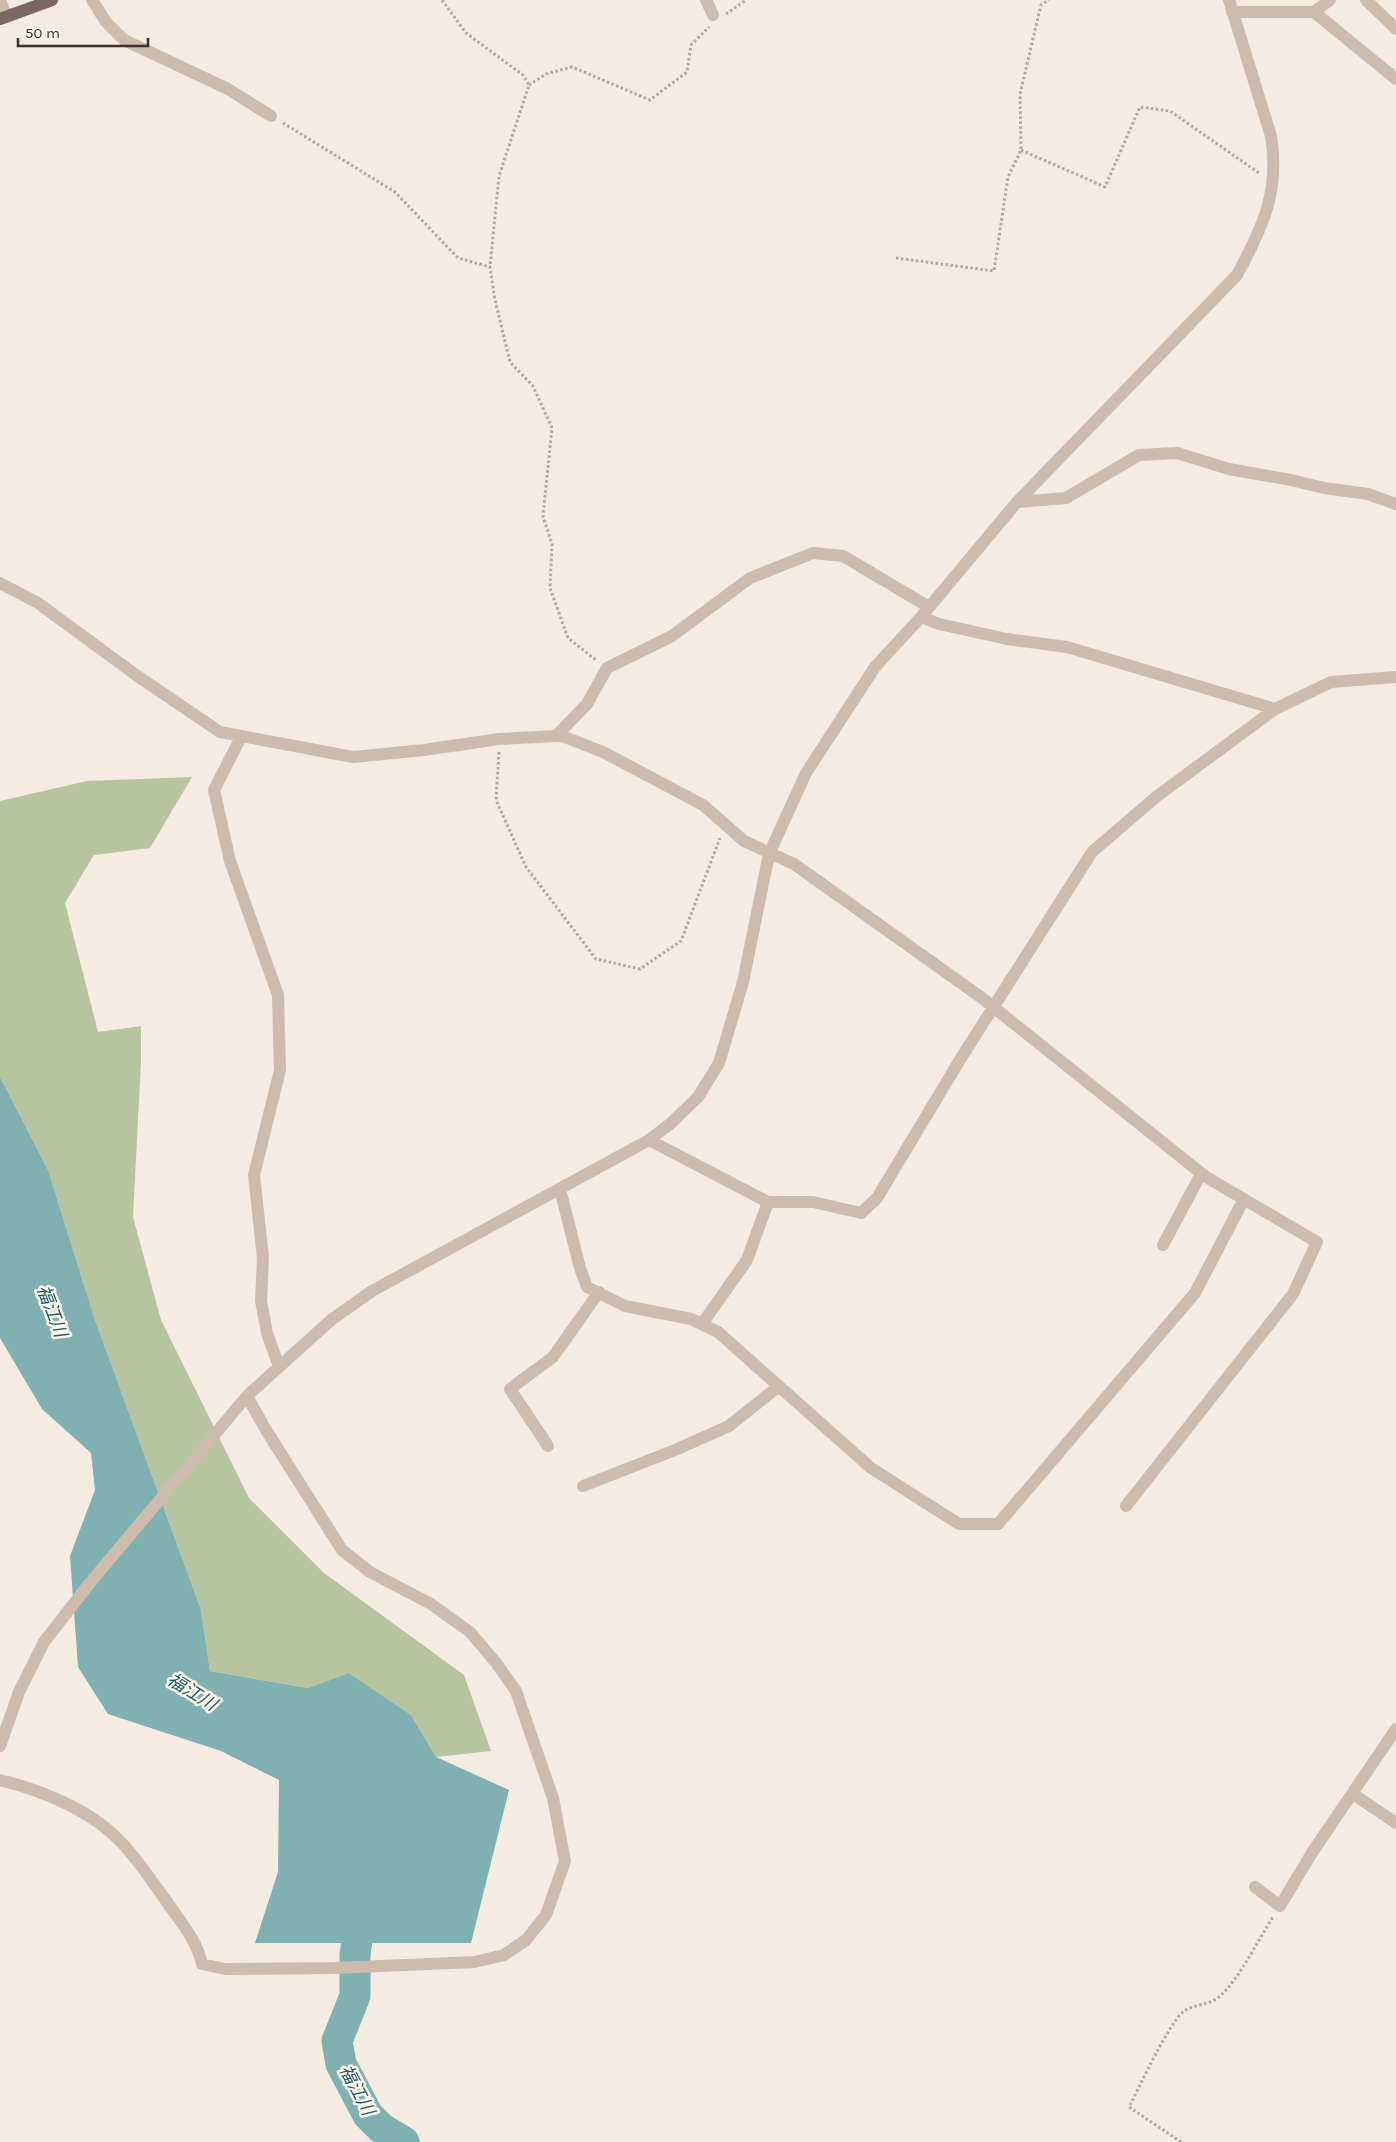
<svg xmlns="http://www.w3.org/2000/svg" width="1396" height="2142" font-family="Karla,'Noto Sans JP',sans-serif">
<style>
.green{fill:#b8c4a0}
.water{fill:#7fb0b2}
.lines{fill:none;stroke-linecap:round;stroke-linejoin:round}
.river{stroke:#7fb0b2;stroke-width:31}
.path{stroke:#b9a596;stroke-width:3;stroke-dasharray:2.5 2.5;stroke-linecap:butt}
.minor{stroke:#cdbbac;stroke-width:12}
.major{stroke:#7d675c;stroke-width:12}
.labels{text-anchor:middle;stroke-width:5;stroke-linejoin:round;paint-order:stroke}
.water-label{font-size:18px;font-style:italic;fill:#1f5a5e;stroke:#fbf5ee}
</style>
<rect width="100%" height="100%" fill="#f4ebe1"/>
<path class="green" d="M 192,777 L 150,848 L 94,855 L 65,903 L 98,1032 L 141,1026 L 141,1061 L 133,1217 L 161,1320 L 249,1498 L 324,1573 L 464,1675 L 491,1751 L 436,1757 L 411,1715 L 349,1673 L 308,1688 L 210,1671 L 201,1610 L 95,1320 L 48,1170 L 0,1077 L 0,801 L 87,781 Z"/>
<path class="water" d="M 0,1077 L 48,1170 L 95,1320 L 201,1610 L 210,1671 L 308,1688 L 349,1673 L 411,1715 L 436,1757 L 509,1790 L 471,1943 L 255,1943 L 278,1872 L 279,1780 L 221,1751 L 108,1714 L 78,1667 L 70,1556 L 95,1490 L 91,1453 L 42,1409 L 0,1338 Z"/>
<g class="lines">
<path class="river" d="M 362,1902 L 355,1955 L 355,1996 L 337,2041 L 341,2064 L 368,2115 L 381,2128 L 404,2142"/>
<path class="path" d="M 442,0 L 466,33 L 523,75 L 529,85 L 499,176 L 490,267
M 726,14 L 746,0
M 529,85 L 546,74 L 572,67 L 650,100 L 687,72 L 691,45 L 709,27
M 283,123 L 395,192 L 458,258 L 490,267 L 495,300 L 510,362 L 533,386 L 552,428 L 543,516 L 552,544 L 550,588 L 568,638 L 596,660
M 1021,150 L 1105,187 L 1140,107 L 1170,111 L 1259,173
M 896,258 L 994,271 L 1008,177 L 1021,150 L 1020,94 L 1041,5 L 1049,0
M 499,752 L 496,800 L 526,867 L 596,959 L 640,969 L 681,941 L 720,838
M 1181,2142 L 1129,2107 C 1144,2078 1159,2043 1179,2016 C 1189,2003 1208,2007 1220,1996 C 1240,1978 1258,1940 1273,1917"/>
<path class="minor" d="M 0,0 L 7,17
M 92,0 L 106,22 L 124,40 L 228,89 L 271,116
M 706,0 L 713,15
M 1366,0 L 1396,29
M 1232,12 L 1314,12 L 1330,0
M 1314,12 L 1396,79
M 1017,502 L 1066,498 L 1139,455 L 1177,453 L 1229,469 L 1291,480 L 1324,488 L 1368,494 L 1396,504
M 0,583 L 38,603 L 136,675 L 220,732 L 353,757 L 424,750 L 499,739 L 556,736 L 562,736 L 603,752 L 703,805 L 744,841 L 794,864 L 982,998 L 1206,1177 L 1317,1242 L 1293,1294 L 1126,1506
M 921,617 L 939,624 L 1007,639 L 1067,647 L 1275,709
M 556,736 L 587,704 L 607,668 L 672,636 L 750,578 L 813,553 L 843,556 L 929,607
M 241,737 L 214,790 L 230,861 L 278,995 L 280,1070 L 254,1175 L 263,1258 L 261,1301 L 267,1333 L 279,1367
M 649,1140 L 768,1202 L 813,1202 L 861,1213 L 877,1198 L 961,1058 L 1092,852 L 1156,797 L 1275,709 L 1331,682 L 1396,677
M 560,1189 L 580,1268 L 587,1287 L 625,1306 L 691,1319 L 718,1332 L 871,1468 L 959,1524 L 998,1524 L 1195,1293 L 1244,1199
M 1163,1245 L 1201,1174
M 702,1324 L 747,1260 L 768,1202
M 548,1446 L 510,1389 L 553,1357 L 599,1292
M 583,1486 L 675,1450 L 729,1426 L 779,1386
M 0,1746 L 19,1692 L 44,1642 L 89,1584 L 247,1396 L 331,1320 L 372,1291 L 649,1140 L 670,1124 L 698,1097 L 719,1063 L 743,982 L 769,854 L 806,773 L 875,667 L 921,617 L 1017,502 L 1237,275 C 1263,227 1280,191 1271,136 L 1229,0
M 0,1780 C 41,1790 91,1810 121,1842 C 139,1861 154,1884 169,1905 C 183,1925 197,1941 202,1964 L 225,1969 L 335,1968 L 475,1962 L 504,1955 L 526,1940 L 546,1915 L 565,1861 L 553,1798 L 528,1726 L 516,1691 L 497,1664 L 470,1632 L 431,1604 L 370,1572 L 342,1550 L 266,1430 L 247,1396
M 1353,1794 L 1396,1823
M 1255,1887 L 1280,1906 L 1313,1851 L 1396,1729"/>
<path class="major" d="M 0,19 L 52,0"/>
</g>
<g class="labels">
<g class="water-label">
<text transform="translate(52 1311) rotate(69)" y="6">福江川</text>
<text transform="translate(192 1692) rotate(32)" y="6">福江川</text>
<text transform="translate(357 2090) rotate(62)" y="6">福江川</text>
</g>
</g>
<path d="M18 38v8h130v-8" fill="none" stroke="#3b302b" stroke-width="2.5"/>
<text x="25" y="38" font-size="15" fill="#3b302b" stroke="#fbf5ee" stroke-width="4" paint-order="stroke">50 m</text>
</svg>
